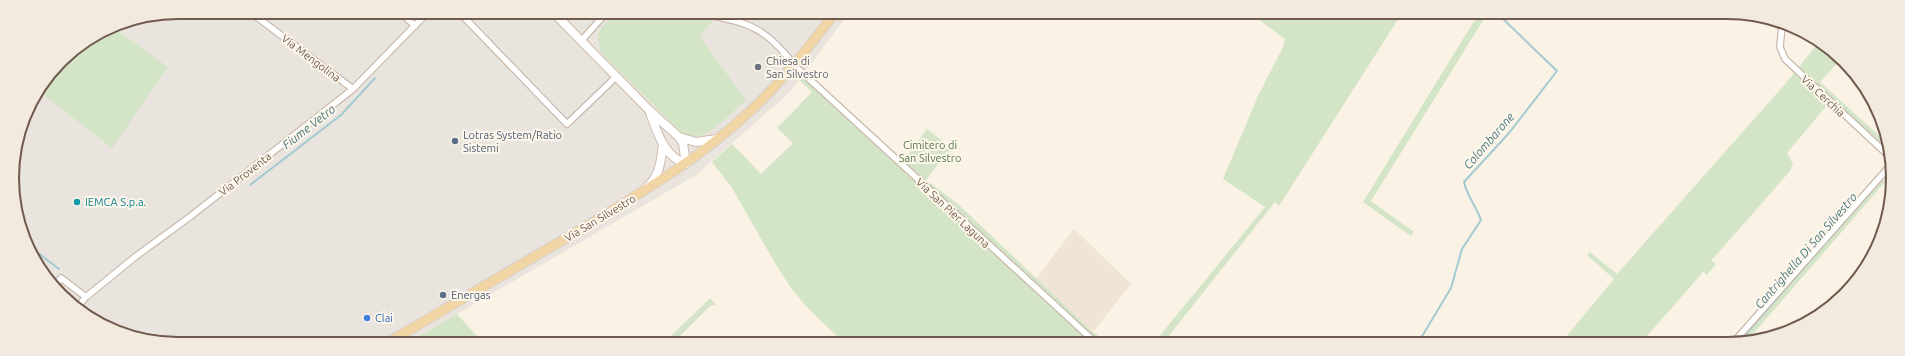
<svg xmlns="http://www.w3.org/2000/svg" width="1905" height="356" font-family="Ubuntu,sans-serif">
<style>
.residential{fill:#f0e4d5}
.industrial{fill:#eae4df}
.green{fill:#d3e5c6}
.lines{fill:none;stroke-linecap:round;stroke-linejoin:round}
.stream{stroke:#a4cad1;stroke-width:2}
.street-casing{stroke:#cabaad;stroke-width:8}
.secondary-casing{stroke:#cebcae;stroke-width:10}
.primary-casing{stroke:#d7d1cd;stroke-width:11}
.street{stroke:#fff;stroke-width:5.5}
.secondary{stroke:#fff;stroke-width:8}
.primary{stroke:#f1d5a5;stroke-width:9}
.worship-dot{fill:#6b7280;stroke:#fdf6eb;stroke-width:1.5}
.service-dot{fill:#5c6f8a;stroke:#fdf6eb;stroke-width:1.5}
.culture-dot{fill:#0f9aa8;stroke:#fdf6eb;stroke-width:1.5}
.shop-dot{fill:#3f7fe0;stroke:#fdf6eb;stroke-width:1.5}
.labels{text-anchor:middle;stroke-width:4;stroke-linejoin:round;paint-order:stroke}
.street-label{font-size:11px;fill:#705a4d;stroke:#fdf6eb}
.worship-label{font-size:11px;fill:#5b616d;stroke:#fdf6eb;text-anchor:start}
.service-label{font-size:11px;fill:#4e5e75;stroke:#fdf6eb;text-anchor:start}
.park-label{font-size:11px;fill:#587a4a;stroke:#fdf6eb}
.culture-label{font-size:11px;fill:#0d838f;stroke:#fdf6eb;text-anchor:start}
.shop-label{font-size:11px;fill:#366cbe;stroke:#fdf6eb;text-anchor:start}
.water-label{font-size:12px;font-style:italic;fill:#4a7880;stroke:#fdf6eb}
.rim{fill:none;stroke:#705a4d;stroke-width:2}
</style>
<rect width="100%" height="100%" fill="#faf2e5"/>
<path class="residential" d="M 1074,229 L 1131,284 L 1093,332 L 1036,279 Z"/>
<path class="industrial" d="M 178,12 L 616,12 L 598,32 L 681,132 L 690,136 L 701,136 L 746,100 L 700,37 L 713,20 L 679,12 L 849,13 L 789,93 L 696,175 L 407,343 L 157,343 L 104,327 L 53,287 L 21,232 L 12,167 L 25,114 L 40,92 L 112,147 L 168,67 L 112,26 Z"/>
<path class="green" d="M 616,12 L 679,12 L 713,20 L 700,37 L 746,100 C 734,110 717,130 702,135 C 695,138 687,135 681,132 L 603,55 C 592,31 600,30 616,12 Z
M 1250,13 L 1402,13 L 1279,206 L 1275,202 L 1163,343 L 1154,343 L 1265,207 L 1223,179 L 1258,96 L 1283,47 L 1285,39 Z
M 1479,13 L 1487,14 L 1371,201 L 1414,232 L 1411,236 L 1363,202 Z
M 112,26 L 168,67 L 112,148 L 40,92 L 61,60 Z
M 1819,42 L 1840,60 L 1820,82 L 1888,144 L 1890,178 L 1885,182 L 1747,341 L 1729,344 L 1887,165 L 1887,157 L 1828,104 L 1787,153 L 1793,164 L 1790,171 L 1711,261 L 1716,264 L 1707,275 L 1703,272 L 1640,344 L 1560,344 L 1614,279 L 1587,255 L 1590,252 L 1617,274 L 1786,83 Z
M 806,71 L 904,161 L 927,129 L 951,148 L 926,180 L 958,204 L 1093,332 L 1108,343 L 844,343 L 806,306 L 791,288 L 775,263 L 732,188 L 712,162 L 732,144 L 761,174 L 793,143 L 777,128 L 812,92 L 799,80 Z
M 710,298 L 716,305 L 710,306 L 673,343 L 664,343 Z
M 457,314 L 483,343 L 407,343 Z"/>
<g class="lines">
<path class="stream" d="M 250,185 L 341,115 L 375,78
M 29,246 L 59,269
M 1418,343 L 1451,288 L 1462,249 L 1481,220 C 1476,206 1467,196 1464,182 L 1509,133 L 1557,71 L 1497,13
M 1737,344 L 1886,174"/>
<defs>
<path id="street" d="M 250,12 L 353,89
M 400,12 L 415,26
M 459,12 L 567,124 L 616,77
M 697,12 C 744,23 763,23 794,65 L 1096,343
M 1782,25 L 1780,47 L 1785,59 L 1889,156
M 581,41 L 607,12
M 53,288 L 61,278 L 86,297
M 78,306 L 86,297 L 135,257 L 191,216 L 353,89 L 428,12
M 1732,344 L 1889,167"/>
<path id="secondary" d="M 553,12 L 649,110 L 679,137 L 683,143 L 686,164 C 663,156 657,131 649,110
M 679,137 L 696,142 L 717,139
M 647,187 C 660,176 661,160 663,144"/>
<path id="primary" d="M 387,343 C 453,305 519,266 585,227 C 642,192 699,159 748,113 C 781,83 808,48 835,13"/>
</defs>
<use href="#street" class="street-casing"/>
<use href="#secondary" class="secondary-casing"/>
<use href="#primary" class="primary-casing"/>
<use href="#street" class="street"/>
<use href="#secondary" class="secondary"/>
<use href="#primary" class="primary"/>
</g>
<circle class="worship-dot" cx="758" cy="67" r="4"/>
<g class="service-dot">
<circle cx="455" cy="141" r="4"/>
<circle cx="443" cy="295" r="4"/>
</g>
<circle class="culture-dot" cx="77" cy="202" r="4"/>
<circle class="shop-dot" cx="367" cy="318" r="4"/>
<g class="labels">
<g class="street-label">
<text transform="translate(311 58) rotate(37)" y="4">Via Mengolina</text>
<text transform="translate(1823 96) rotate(43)" y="4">Via Cerchia</text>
<text transform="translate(245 174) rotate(-38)" y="4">Via Proventa</text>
<text transform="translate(953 213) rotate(43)" y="4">Via San Pier Laguna</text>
<text transform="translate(600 218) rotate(-31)" y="4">Via San Silvestro</text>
</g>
<g class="worship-label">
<text x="766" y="65">Chiesa di<tspan x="766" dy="13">San Silvestro</tspan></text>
</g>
<g class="service-label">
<text x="463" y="139">Lotras System/Ratio<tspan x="463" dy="13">Sistemi</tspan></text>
<text x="451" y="299">Energas</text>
</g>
<g class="park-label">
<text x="930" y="149">Cimitero di<tspan x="930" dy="13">San Silvestro</tspan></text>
</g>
<g class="culture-label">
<text x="85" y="206">IEMCA S.p.a.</text>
</g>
<g class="shop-label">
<text x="375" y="322">Clai</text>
</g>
<g class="water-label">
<text transform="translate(309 127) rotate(-38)" y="4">Fiume Vetro</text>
<text transform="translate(1489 141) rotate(-49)" y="4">Colombarone</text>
<text transform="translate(1806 251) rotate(-49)" y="4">Cantrighella Di San Silvestro</text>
</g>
</g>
<path d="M0 0H1905V356H0ZM178 19H1727A159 159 0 0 1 1886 178V178A159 159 0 0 1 1727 337H178A159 159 0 0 1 19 178V178A159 159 0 0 1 178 19Z" fill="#f2eade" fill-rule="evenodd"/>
<path class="rim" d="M178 19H1727A159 159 0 0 1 1886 178V178A159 159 0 0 1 1727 337H178A159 159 0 0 1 19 178V178A159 159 0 0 1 178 19Z"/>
</svg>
